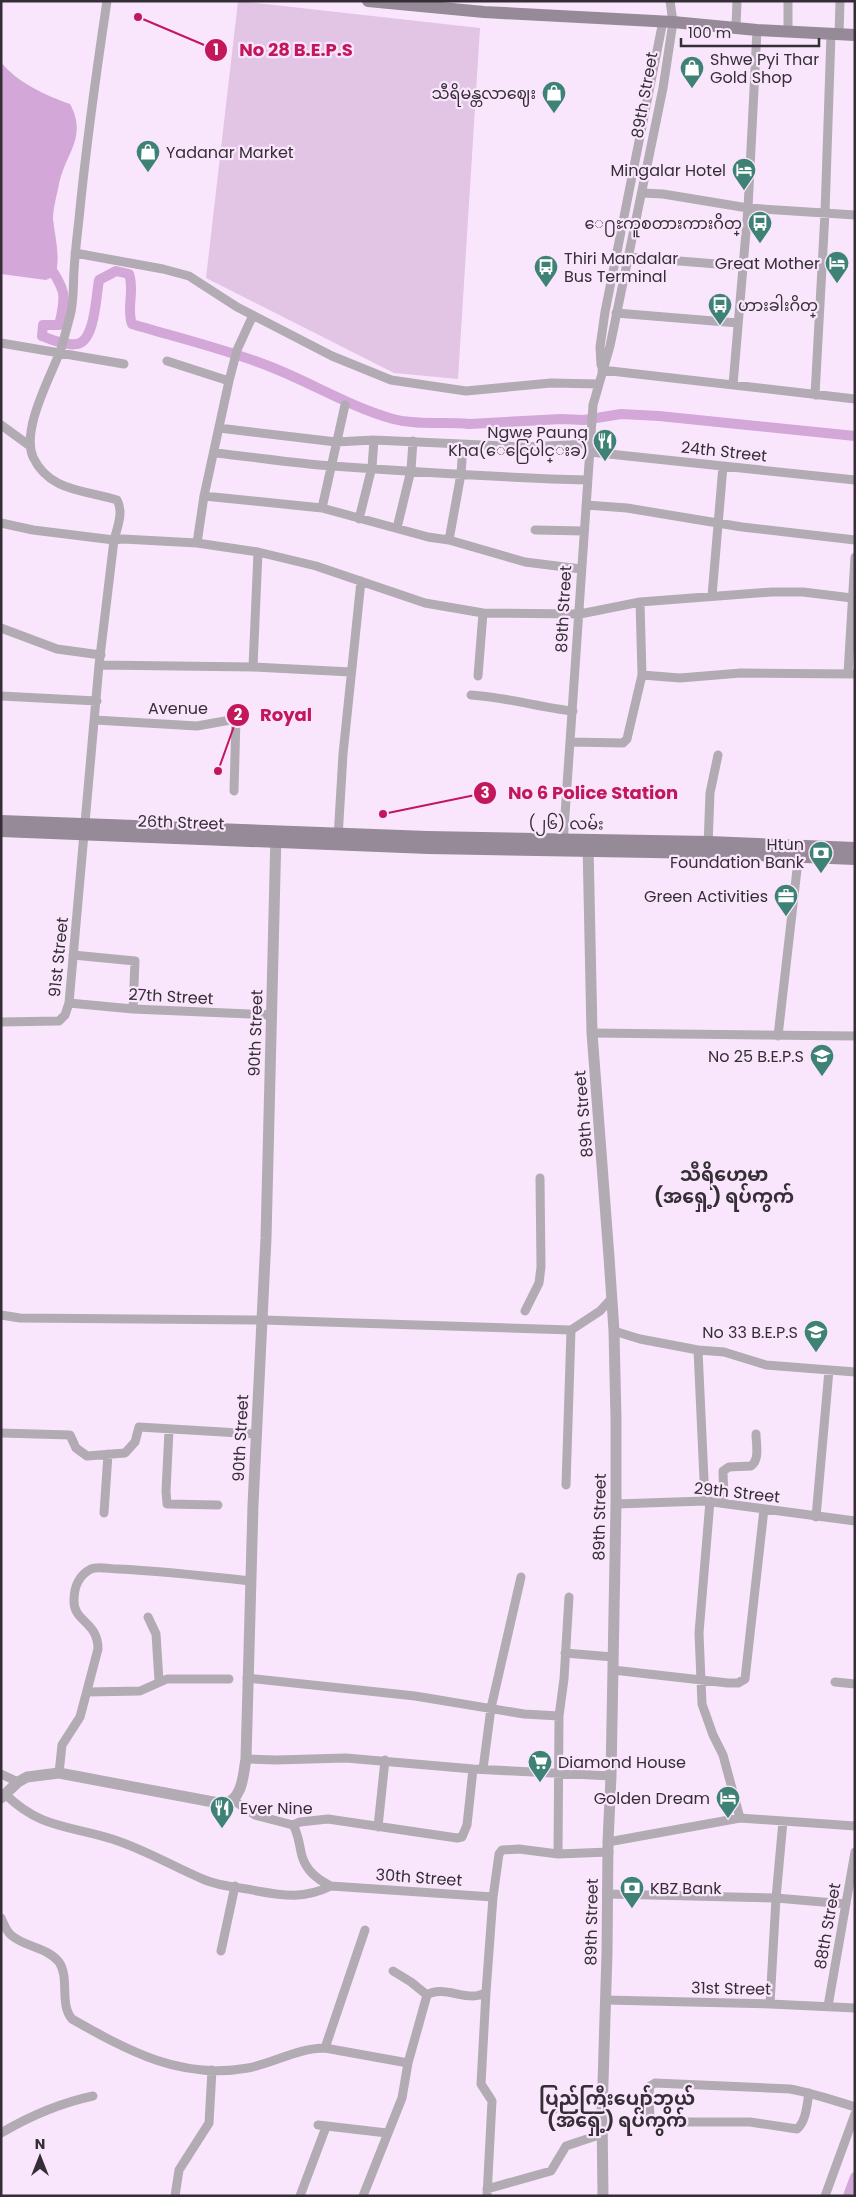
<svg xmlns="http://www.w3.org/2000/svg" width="856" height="2197" font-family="Poppins,'Noto Sans Myanmar',sans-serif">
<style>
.green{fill:#e2c5e5}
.water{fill:#d3a7d8}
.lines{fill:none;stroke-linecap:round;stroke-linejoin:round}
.canal{stroke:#d3a7d8;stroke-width:10}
.minor{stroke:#b3abb4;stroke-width:9}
.tertiary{stroke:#b3abb4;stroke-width:11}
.secondary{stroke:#978a98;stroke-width:12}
.labels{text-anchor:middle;stroke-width:4.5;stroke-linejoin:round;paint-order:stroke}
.poi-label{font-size:16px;fill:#362e36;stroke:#fae6fc;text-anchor:end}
.street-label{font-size:16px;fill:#362e36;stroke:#fae6fc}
.quarter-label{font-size:19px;font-weight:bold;fill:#362e36;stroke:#fae6fc}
.leader{fill:none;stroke:#c2185b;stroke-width:2}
.callout-dot{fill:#c2185b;stroke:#fae6fc;stroke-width:2}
.mark-label{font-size:15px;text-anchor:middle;font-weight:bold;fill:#fff}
.callout-label{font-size:18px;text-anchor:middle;font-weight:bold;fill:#c2185b;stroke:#fae6fc;stroke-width:4.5;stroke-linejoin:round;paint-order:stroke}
</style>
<rect width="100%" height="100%" fill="#fae6fc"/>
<path class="green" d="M 238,1 L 480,28 L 458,379 L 394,373 L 206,278 Z"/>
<path class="water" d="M 1,62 C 16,82 47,96 70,104 C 88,137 65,154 59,184 C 57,195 53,208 53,219 C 55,238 61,257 55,276 L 46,280 L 1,274 Z"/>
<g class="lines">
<path class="canal" d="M 48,264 C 65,290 67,294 59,325 L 43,325 L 42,336 C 52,340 66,346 77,344 C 95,341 96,296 99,280 L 116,271 L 129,274 C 135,291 126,308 132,324 C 178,338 226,349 271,367 C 312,383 350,407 393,419 C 419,426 444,421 469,424 L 561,419 L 584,420 L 621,414 L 659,416 L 855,436
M 848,2196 L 855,2177"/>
<path class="minor" d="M 736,27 L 737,1
M 788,31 L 788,1
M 839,35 L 840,1
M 642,193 L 663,194 L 748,208 L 855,215
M 75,253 L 163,269 L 189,276 L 237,307 L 332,356 L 391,380 L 466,391 L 551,383 L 599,384
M 629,257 L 742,266
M 616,313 L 738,323
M 1,343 L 124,364
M 167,361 L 229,381
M 601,365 L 600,347 L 605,312 L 663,21
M 602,370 L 855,399
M 733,385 L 748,208 L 757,30
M 815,395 L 825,213 L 831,34
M 1,425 L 30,446
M 219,428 L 336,442 L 374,440 L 525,447 L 589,444
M 590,452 L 855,480
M 215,453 C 254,457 293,463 332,466 C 417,472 502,478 587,480
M 204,496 L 322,508 L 428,537 L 449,540 L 525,562 L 581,569
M 586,505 L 627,508 L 742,527 L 855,540
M 322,508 L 345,405
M 359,519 L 372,467 L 374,440
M 1,523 L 33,530 L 114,540 C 117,528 124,512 117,500 C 86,490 49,492 33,457 C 21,429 51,376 61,349 C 64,339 67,327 70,316 C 74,302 73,286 74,271 C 75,254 77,236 79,219 C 86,146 96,74 107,1
M 397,528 L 411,470 L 413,441
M 535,530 L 584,531
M 449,540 L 461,474 L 463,445
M 197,543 L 204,496 L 229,381 L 237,350 L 253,315
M 712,596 L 723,466
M 1,628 L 57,649 L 101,655
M 99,665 L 253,667 L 351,672
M 253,667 L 258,552
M 848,673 L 855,557
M 642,675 L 680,678 L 741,673 L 855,674
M 478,676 L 483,613
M 471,695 C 506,697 538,707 573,711
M 1,696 L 97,701
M 95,720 L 197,726 L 236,719 L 234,791
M 571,742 L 623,743 L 627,739 L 642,675 L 640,602
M 338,838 L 343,754 L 361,581
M 563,844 L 593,405 L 610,346 L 663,88 L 673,22 L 670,1
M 708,846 L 710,793 L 718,755
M 73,955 L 135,961 L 133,1009
M 69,1003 L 133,1009 L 272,1015
M 1,1022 L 59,1021 L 65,1015 L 69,1003 L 99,665 L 114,540 L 123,539 L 197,543 L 258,552 L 316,566 L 425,603 L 483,613 L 580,614 L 640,602 L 772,592 L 803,592 L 852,598
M 592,1033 L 855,1036
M 778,1036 L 799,852
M 525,1311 L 539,1283 L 541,1267 L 540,1178
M 1,1315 L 20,1318 L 263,1320 L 571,1330 L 600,1311 L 612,1298
M 614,1331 L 640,1339 L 698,1350 L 724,1352 L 766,1365 L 855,1372
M 698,1350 L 705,1501
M 169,1430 L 166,1491 L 167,1504 L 218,1505
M 1,1433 L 70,1435 L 76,1448 L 87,1456 L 125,1453 L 135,1442 L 139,1427 L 257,1434
M 566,1485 L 571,1330
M 710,1501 L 699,1633 L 702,1704 L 713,1735 L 723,1755 L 740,1818
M 724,1503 L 723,1471 L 729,1467 L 751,1466 C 760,1460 756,1444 756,1434
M 616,1504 L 705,1501 L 855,1521
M 104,1513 L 108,1454
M 816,1517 L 829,1370
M 148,1617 L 156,1634 L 159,1681
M 565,1653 L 613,1657
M 613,1670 L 728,1683 L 738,1683 L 745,1679 L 764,1509
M 247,1678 L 415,1696 L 524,1714 L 559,1716 L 558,1854
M 835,1682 L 855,1684
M 88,1692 L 140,1691 L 167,1679 L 229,1679
M 559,1716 L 564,1679 L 569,1597
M 246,1759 L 276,1760 L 346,1758 L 473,1769 L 611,1776
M 483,1769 L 491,1708 L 521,1577
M 59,1773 L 62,1745 L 80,1717 L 98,1649 C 98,1621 73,1622 74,1600 C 74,1587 79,1575 91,1569 C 97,1566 110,1569 118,1569 C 162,1571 206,1576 251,1581
M 1,1774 L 18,1782
M 5,1794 C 41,1829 68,1825 112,1839 C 144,1849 174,1867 205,1880 C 222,1887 240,1887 257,1891 C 285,1896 304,1899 331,1886
M 233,1800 L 255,1815 L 293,1825 C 299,1835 299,1845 302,1856 C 306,1870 318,1880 331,1886 L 493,1897 L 499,1854 L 502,1850 L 519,1849 L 558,1854 L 609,1852
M 293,1825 L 300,1822 L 328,1819 L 457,1838 L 462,1837 L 467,1825 L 473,1769
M 378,1827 L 385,1760
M 608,1842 L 740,1818 L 855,1826
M 607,1894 L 776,1898 L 846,1904
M 1,1918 C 4,1924 6,1931 11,1935 C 24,1947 47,1947 59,1962 C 70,1978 59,2004 72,2019 C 128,2051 181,2080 248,2068 C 274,2063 298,2048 325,2048 L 408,2063
M 221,1951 L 235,1886
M 393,1971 L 411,1982 L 427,1995
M 486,1992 L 481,2084 L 492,2101 L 487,2196
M 606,2000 L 770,2004 L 855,2008
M 770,2004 L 776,1898 L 783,1821
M 828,2006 L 855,1852
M 325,2048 L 365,1930
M 809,2093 C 807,2104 806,2122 797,2129 L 750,2122 L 665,2122 L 650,2120 L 649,2093 L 650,2086 L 655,2083 L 790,2089 C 812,2093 833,2100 855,2107
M 318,2125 L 387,2133
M 1,2133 C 30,2116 60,2103 93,2096
M 487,2189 L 551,2171 L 566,2146 L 602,2134
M 175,2196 L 179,2170 L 209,2123 L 212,2070
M 300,2196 L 326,2127
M 363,2196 L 402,2098 L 408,2063 L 427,1995 C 444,1984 470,2004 486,1992 L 493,1897
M 825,2196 L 855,2114"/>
<path class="tertiary" d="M 588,844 L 592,1033 L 609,1257 L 614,1331 L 616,1419 L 616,1504 L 611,1776 L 608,1842 L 607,1953 L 602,2115 L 603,2196
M 1,1798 L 18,1782 L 27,1777 L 59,1773 L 224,1804 C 243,1799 243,1775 246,1759 L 253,1505 L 266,1238 L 276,833"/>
<path class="secondary" d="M 368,1 L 484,12 L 673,22 L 757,30 L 855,35
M 1,821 L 428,837 L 709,842 L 855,848
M 1,831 L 428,848 L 708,853 L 855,859"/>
</g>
<defs>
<symbol id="shop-pin" viewBox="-11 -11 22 30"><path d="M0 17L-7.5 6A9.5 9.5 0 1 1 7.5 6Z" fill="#3e8276" stroke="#fae6fc"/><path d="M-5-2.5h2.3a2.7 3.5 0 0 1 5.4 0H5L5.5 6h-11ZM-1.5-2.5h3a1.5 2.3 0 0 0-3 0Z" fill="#fff"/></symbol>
<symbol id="hotel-pin" viewBox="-11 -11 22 30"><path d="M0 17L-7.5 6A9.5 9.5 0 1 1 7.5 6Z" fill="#3e8276" stroke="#fae6fc"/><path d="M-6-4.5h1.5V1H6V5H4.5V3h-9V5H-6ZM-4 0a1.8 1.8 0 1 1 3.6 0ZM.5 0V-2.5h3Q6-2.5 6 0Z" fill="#fff"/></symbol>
<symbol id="bus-pin" viewBox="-11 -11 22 30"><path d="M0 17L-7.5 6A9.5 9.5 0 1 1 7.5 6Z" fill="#3e8276" stroke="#fae6fc"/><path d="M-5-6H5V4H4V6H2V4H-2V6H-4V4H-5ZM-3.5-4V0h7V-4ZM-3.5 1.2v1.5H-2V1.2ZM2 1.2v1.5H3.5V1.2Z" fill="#fff"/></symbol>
<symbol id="restaurant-pin" viewBox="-11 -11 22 30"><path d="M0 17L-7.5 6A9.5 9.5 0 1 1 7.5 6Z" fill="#3e8276" stroke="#fae6fc"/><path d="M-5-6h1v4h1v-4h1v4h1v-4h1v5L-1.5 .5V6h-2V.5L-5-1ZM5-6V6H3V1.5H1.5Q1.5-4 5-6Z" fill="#fff"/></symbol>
<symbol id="bank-pin" viewBox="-11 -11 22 30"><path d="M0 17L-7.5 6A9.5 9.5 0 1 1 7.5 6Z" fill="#3e8276" stroke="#fae6fc"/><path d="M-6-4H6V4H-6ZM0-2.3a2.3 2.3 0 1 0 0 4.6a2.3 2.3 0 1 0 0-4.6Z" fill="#fff"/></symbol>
<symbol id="office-pin" viewBox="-11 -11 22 30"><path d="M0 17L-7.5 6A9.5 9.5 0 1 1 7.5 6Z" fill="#3e8276" stroke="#fae6fc"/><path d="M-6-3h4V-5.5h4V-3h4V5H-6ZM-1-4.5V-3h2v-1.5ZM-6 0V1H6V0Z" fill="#fff"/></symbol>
<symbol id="school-pin" viewBox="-11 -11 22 30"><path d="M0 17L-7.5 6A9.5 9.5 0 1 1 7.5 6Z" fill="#3e8276" stroke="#fae6fc"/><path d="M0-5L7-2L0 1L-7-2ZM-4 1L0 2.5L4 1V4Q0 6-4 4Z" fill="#fff"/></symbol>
<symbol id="supermarket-pin" viewBox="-11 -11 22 30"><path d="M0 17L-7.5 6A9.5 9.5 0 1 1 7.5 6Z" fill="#3e8276" stroke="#fae6fc"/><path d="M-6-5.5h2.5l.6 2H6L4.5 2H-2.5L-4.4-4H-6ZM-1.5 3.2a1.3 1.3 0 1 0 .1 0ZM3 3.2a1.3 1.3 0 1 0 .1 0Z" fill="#fff"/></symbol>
</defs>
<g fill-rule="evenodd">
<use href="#shop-pin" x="678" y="54" width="28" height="38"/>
<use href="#shop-pin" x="540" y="79" width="28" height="38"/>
<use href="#shop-pin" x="134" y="138" width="28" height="38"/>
<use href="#hotel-pin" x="730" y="156" width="28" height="38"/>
<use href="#bus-pin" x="746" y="209" width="28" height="38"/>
<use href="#hotel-pin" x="823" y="249" width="28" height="38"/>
<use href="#bus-pin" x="532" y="253" width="28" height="38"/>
<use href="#bus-pin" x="706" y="291" width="28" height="38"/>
<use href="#restaurant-pin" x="591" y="427" width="28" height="38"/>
<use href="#bank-pin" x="807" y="839" width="28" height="38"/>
<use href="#office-pin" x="772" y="882" width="28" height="38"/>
<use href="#school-pin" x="808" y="1042" width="28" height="38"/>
<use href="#school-pin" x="802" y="1318" width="28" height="38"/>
<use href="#supermarket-pin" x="526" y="1748" width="28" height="38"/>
<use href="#hotel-pin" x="714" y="1784" width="28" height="38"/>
<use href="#restaurant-pin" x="208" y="1794" width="28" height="38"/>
<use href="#bank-pin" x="618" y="1874" width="28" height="38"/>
</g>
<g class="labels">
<g class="poi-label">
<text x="710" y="65" text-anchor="start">Shwe Pyi Thar<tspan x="710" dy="18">Gold Shop</tspan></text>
<text x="536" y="99">သီရိမန္တလာဈေး</text>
<text x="166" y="158" text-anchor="start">Yadanar Market</text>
<text x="726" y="176">Mingalar Hotel</text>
<text x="742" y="229">ေ႐ႊကူစတားကားဂိတ္</text>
<text x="564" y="264" text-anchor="start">Thiri Mandalar<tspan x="564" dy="18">Bus Terminal</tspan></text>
<text x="820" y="269">Great Mother</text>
<text x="738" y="311" text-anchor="start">ဟားခါးဂိတ္</text>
<text x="588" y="438">Ngwe Paung<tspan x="588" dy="18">Kha(ေငြေပါင္းခ)</tspan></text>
<text x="804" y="850">Htun<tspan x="804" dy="18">Foundation Bank</tspan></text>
<text x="768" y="902">Green Activities</text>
<text x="804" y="1062">No 25 B.E.P.S</text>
<text x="798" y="1338">No 33 B.E.P.S</text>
<text x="558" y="1768" text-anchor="start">Diamond House</text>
<text x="710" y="1804">Golden Dream</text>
<text x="240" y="1814" text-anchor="start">Ever Nine</text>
<text x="650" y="1894" text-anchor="start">KBZ Bank</text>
</g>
<g class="street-label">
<text transform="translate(644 95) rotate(-80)" y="6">89th Street</text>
<text transform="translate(724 451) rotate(6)" y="6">24th Street</text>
<text transform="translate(563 609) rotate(-87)" y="6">89th Street</text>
<text x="178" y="714">Avenue</text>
<text transform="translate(181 822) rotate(2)" y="6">26th Street</text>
<text transform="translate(566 823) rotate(1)" y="6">(၂၆) လမ်း</text>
<text transform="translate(58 957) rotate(-84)" y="6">91st Street</text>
<text transform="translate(171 996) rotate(3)" y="6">27th Street</text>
<text transform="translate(255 1033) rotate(-88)" y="6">90th Street</text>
<text transform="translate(583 1114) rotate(-95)" y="6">89th Street</text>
<text transform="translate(240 1438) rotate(-87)" y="6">90th Street</text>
<text transform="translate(737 1492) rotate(6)" y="6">29th Street</text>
<text transform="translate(599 1517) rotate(-89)" y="6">89th Street</text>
<text transform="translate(419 1877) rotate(4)" y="6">30th Street</text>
<text transform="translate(591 1922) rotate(-89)" y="6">89th Street</text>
<text transform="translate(827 1926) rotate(-80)" y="6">88th Street</text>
<text transform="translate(731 1988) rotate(1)" y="6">31st Street</text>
</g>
<g class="quarter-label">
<text x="724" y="1181">သီရိဟေမာ<tspan x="724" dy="22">(အရှေ့) ရပ်ကွက်</tspan></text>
<text x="617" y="2105">ပြည်ကြီးပျော်ဘွယ်<tspan x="617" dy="22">(အရှေ့) ရပ်ကွက်</tspan></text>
</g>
</g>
<path class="leader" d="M138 17L216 50M218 771L238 715M383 814L485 793"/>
<g class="callout-dot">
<circle cx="138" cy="17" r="5"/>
<circle cx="218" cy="771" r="5"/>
<circle cx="383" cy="814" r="5"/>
<circle cx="216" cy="50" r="12"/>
<circle cx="238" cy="715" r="12"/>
<circle cx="485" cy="793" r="12"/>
</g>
<g class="mark-label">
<text x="216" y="55">1</text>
<text x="238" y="720">2</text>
<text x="485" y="798">3</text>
</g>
<g class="callout-label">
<text x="296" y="56">No 28 B.E.P.S</text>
<text x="286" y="721">Royal</text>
<text x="593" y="799">No 6 Police Station</text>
</g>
<rect width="856" height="2197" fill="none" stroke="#362e36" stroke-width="5"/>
<g transform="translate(40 2157)" stroke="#fae6fc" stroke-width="4" paint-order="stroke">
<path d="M0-4L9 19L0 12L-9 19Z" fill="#362e36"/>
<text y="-8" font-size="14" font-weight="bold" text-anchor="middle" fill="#362e36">N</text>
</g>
<path d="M681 38v8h138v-8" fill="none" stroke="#362e36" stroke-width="2.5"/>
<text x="688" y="38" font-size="15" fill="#362e36" stroke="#fae6fc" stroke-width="4" paint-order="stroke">100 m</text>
</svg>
